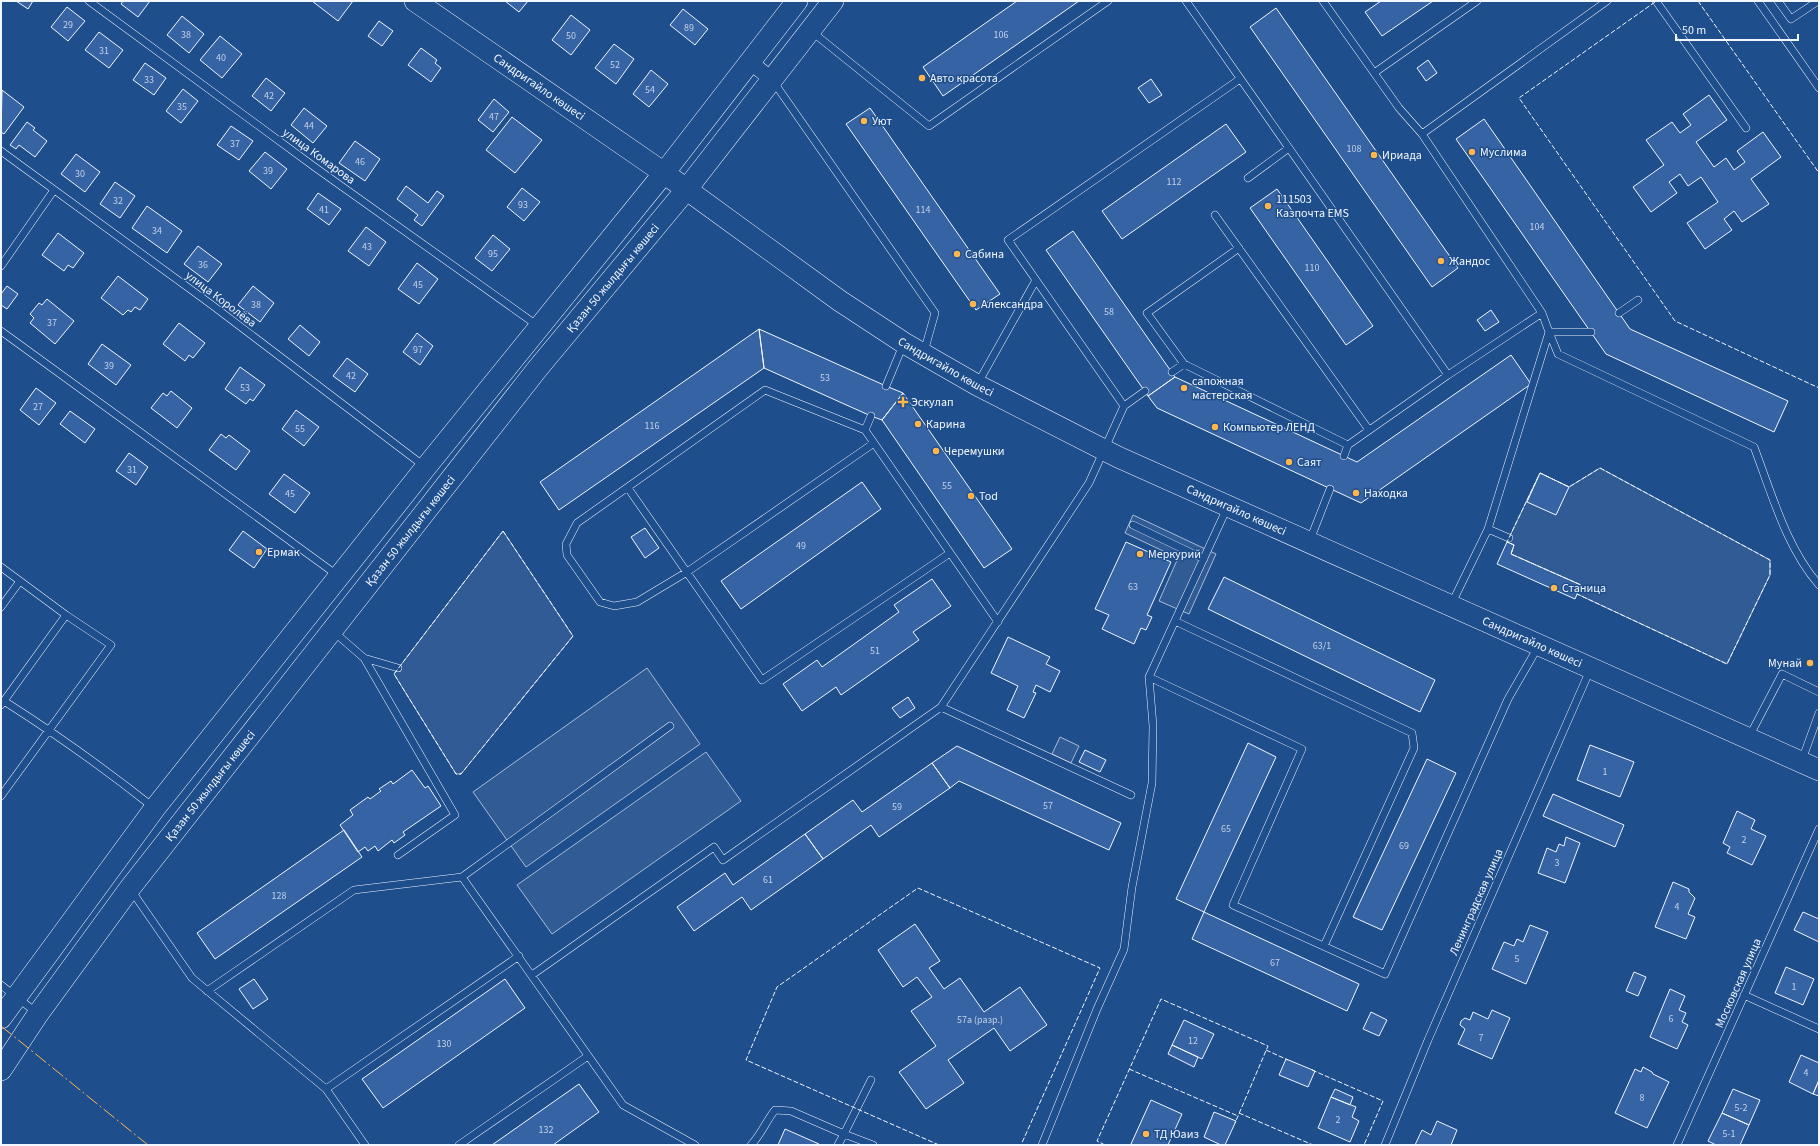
<svg xmlns="http://www.w3.org/2000/svg" width="1820" height="1146" font-family="'Source Sans 3',sans-serif">
<style>
.built{fill:#305b95;stroke:#a8bbd7}
.building{fill:#3563a3;stroke:#f2f6ff}
.lines{fill:none;stroke-linecap:round;stroke-linejoin:round}
.lane-casing{stroke:#f2f6ff;stroke-width:8}
.street-casing{stroke:#f2f6ff;stroke-width:16}
.secondary-casing{stroke:#f2f6ff;stroke-width:22}
.lane{stroke:#1f4e8c;stroke-width:7}
.street{stroke:#1f4e8c;stroke-width:15}
.secondary{stroke:#1f4e8c;stroke-width:21}
.fence{stroke:#f2f6ff;stroke-width:1;stroke-dasharray:5 2;stroke-linecap:butt}
.power{stroke:#ffb74d;stroke-width:1;stroke-dasharray:14 3 2 3;stroke-linecap:butt}
.poi-dot{fill:#ffb74d;stroke:#1f4e8c;stroke-width:1.5}
.labels{text-anchor:middle;stroke-width:3;stroke-linejoin:round;paint-order:stroke}
.number-label{font-size:10px;fill:#c3d1e8}
.poi-label{font-size:12px;fill:#f2f6ff;stroke:#1f4e8c;text-anchor:start}
.street-label{font-size:12px;fill:#f2f6ff;stroke:#1f4e8c}
</style>
<rect width="100%" height="100%" fill="#1f4e8c"/>
<path class="built" d="M 1600,468 L 1770,560 L 1770,575 L 1727,664 L 1577,594 L 1511,554 L 1514,545 L 1507,542 L 1540,473 L 1569,487 Z
M 1133,515 L 1216,554 L 1189,614 L 1159,601 L 1178,558 L 1125,533 Z
M 503,531 L 573,636 L 461,774 L 456,774 L 394,674 Z
M 647,668 L 700,744 L 526,867 L 473,792 Z
M 1060,737 L 1079,746 L 1071,763 L 1052,754 Z
M 706,752 L 741,801 L 552,934 L 517,885 Z"/>
<path class="building" d="M 16,1 L 33,1 L 28,9 Z
M 123,1 L 150,1 L 138,17 L 121,4 Z
M 312,1 L 353,1 L 338,21 Z
M 505,1 L 528,1 L 519,12 Z
M 1017,1 L 1079,1 L 943,96 L 923,67 Z
M 1381,1 L 1433,1 L 1382,36 L 1365,12 Z
M 67,7 L 85,21 L 68,41 L 51,27 Z
M 1276,8 L 1458,268 L 1432,287 L 1250,27 Z
M 683,9 L 708,29 L 695,45 L 670,25 Z
M 571,15 L 590,30 L 571,55 L 552,40 Z
M 182,16 L 204,34 L 189,53 L 167,35 Z
M 379,21 L 393,31 L 382,46 L 368,36 Z
M 99,32 L 123,50 L 109,68 L 85,50 Z
M 220,36 L 242,54 L 222,78 L 200,60 Z
M 614,44 L 634,59 L 616,84 L 595,68 Z
M 421,48 L 437,60 L 435,63 L 441,68 L 431,82 L 408,65 Z
M 1428,60 L 1437,73 L 1426,81 L 1417,68 Z
M 145,63 L 166,78 L 154,95 L 133,80 Z
M 651,70 L 668,84 L 649,107 L 633,94 Z
M 266,78 L 285,93 L 271,111 L 252,96 Z
M 1151,79 L 1162,95 L 1149,103 L 1138,88 Z
M 183,89 L 198,101 L 181,123 L 166,111 Z
M 2,90 L 24,107 L 4,134 L 1,132 Z
M 1709,95 L 1727,120 L 1696,142 L 1714,167 L 1726,158 L 1734,170 L 1745,162 L 1737,151 L 1763,132 L 1781,157 L 1751,179 L 1769,204 L 1742,222 L 1734,211 L 1724,219 L 1732,230 L 1705,249 L 1687,223 L 1718,202 L 1701,177 L 1688,186 L 1680,174 L 1669,182 L 1677,193 L 1651,212 L 1633,187 L 1664,165 L 1646,140 L 1672,122 L 1680,133 L 1691,125 L 1683,114 Z
M 494,99 L 509,112 L 493,132 L 478,120 Z
M 304,108 L 327,126 L 313,143 L 291,125 Z
M 870,108 L 1000,294 L 976,310 L 846,124 Z
M 512,117 L 542,140 L 515,173 L 486,150 Z
M 1484,119 L 1630,329 L 1788,401 L 1774,432 L 1606,354 L 1456,139 Z
M 27,122 L 35,128 L 33,130 L 47,141 L 35,157 L 19,145 L 16,149 L 10,145 Z
M 1226,124 L 1246,152 L 1122,239 L 1102,211 Z
M 231,126 L 253,141 L 239,160 L 217,145 Z
M 355,141 L 380,159 L 365,181 L 339,163 Z
M 265,152 L 287,169 L 271,189 L 249,171 Z
M 76,154 L 100,172 L 85,192 L 61,174 Z
M 115,182 L 135,196 L 120,218 L 100,204 Z
M 406,186 L 428,203 L 437,191 L 444,196 L 422,226 L 414,220 L 418,215 L 397,199 Z
M 522,188 L 540,202 L 524,221 L 507,207 Z
M 1277,189 L 1373,326 L 1346,345 L 1250,208 Z
M 318,193 L 341,209 L 329,225 L 307,209 Z
M 147,206 L 182,231 L 167,253 L 132,228 Z
M 366,227 L 386,242 L 369,266 L 348,251 Z
M 1073,231 L 1175,377 L 1148,396 L 1046,250 Z
M 58,233 L 84,253 L 73,268 L 68,265 L 64,271 L 42,255 Z
M 493,235 L 510,249 L 492,271 L 475,258 Z
M 198,246 L 222,264 L 208,282 L 184,264 Z
M 417,263 L 438,279 L 419,304 L 398,289 Z
M 118,276 L 148,299 L 140,310 L 135,307 L 131,312 L 128,310 L 123,315 L 101,298 Z
M 7,286 L 18,294 L 7,309 L 1,305 L 1,294 Z
M 253,286 L 274,303 L 260,322 L 238,305 Z
M 47,299 L 74,321 L 55,344 L 30,323 L 34,318 L 30,314 L 39,303 L 42,305 Z
M 1491,310 L 1499,322 L 1485,331 L 1477,320 Z
M 179,323 L 205,343 L 193,358 L 189,355 L 185,361 L 163,344 Z
M 300,325 L 320,342 L 309,356 L 288,339 Z
M 759,329 L 764,368 L 559,510 L 540,482 Z
M 759,329 L 886,386 L 903,393 L 882,420 L 871,416 L 764,368 Z
M 417,333 L 433,346 L 420,365 L 403,352 Z
M 102,344 L 131,365 L 116,385 L 88,364 Z
M 1511,355 L 1531,384 L 1361,503 L 1157,408 L 1148,396 L 1175,377 L 1357,462 Z
M 347,358 L 368,374 L 355,392 L 333,376 Z
M 240,367 L 265,385 L 253,401 L 250,399 L 246,404 L 225,389 Z
M 36,388 L 56,403 L 39,425 L 20,410 Z
M 171,391 L 192,408 L 177,428 L 151,408 L 163,393 L 167,396 Z
M 903,393 L 1012,549 L 984,568 L 882,420 Z
M 296,410 L 319,427 L 304,446 L 282,429 Z
M 70,411 L 95,429 L 85,443 L 60,424 Z
M 221,434 L 226,438 L 229,435 L 250,451 L 236,470 L 209,450 Z
M 129,453 L 148,467 L 136,485 L 116,471 Z
M 1540,473 L 1569,487 L 1556,515 L 1527,502 Z
M 284,474 L 310,493 L 295,513 L 269,494 Z
M 862,482 L 881,509 L 741,609 L 721,581 Z
M 645,528 L 659,548 L 645,558 L 631,537 Z
M 243,531 L 267,549 L 254,568 L 229,550 Z
M 1126,542 L 1171,562 L 1147,615 L 1152,617 L 1146,630 L 1141,628 L 1134,644 L 1102,629 L 1109,615 L 1095,609 Z
M 1507,542 L 1514,545 L 1511,554 L 1581,585 L 1575,599 L 1497,564 Z
M 1224,577 L 1435,680 L 1420,712 L 1208,609 Z
M 932,579 L 951,606 L 913,632 L 919,640 L 841,695 L 836,687 L 802,711 L 783,684 L 817,660 L 822,667 L 899,612 L 894,605 Z
M 1008,637 L 1050,657 L 1046,664 L 1060,671 L 1050,692 L 1036,685 L 1033,692 L 1036,693 L 1024,718 L 1007,710 L 1018,686 L 991,673 Z
M 908,697 L 915,708 L 900,718 L 892,708 Z
M 1248,743 L 1276,757 L 1204,912 L 1176,899 Z
M 1590,745 L 1634,762 L 1620,797 L 1577,780 Z
M 957,746 L 1121,823 L 1109,850 L 959,781 L 950,788 L 932,763 Z
M 1085,750 L 1106,760 L 1100,772 L 1079,762 Z
M 1427,759 L 1456,773 L 1382,930 L 1353,917 Z
M 932,763 L 950,788 L 879,837 L 871,825 L 823,859 L 805,834 L 853,800 L 862,812 Z
M 412,770 L 425,788 L 428,786 L 441,806 L 403,832 L 405,835 L 394,843 L 392,840 L 378,851 L 375,846 L 368,851 L 365,847 L 358,852 L 340,825 L 353,815 L 350,810 L 368,797 L 370,799 L 381,791 L 379,789 L 391,781 L 393,784 Z
M 1553,794 L 1624,825 L 1615,847 L 1543,816 Z
M 1737,811 L 1755,820 L 1751,829 L 1766,836 L 1752,865 L 1727,853 L 1730,847 L 1723,843 Z
M 344,830 L 362,857 L 215,959 L 197,933 Z
M 805,834 L 823,859 L 751,910 L 742,897 L 694,931 L 677,907 L 725,873 L 733,885 Z
M 1566,837 L 1580,843 L 1565,883 L 1538,873 L 1547,848 L 1556,852 L 1559,844 L 1564,846 Z
M 1673,882 L 1689,889 L 1689,892 L 1695,898 L 1688,914 L 1695,917 L 1686,939 L 1655,927 Z
M 1204,912 L 1359,984 L 1347,1011 L 1192,939 Z
M 1803,912 L 1819,919 L 1819,942 L 1794,930 Z
M 915,924 L 940,961 L 929,968 L 944,989 L 960,978 L 984,1012 L 1020,987 L 1047,1025 L 1010,1051 L 994,1028 L 948,1060 L 964,1083 L 926,1109 L 899,1072 L 936,1046 L 911,1011 L 932,997 L 917,977 L 903,987 L 878,950 Z
M 1530,925 L 1548,932 L 1526,984 L 1492,969 L 1504,942 L 1514,946 L 1517,939 L 1523,942 Z
M 1786,967 L 1814,979 L 1803,1005 L 1775,993 Z
M 1634,972 L 1646,977 L 1638,996 L 1626,991 Z
M 254,979 L 268,999 L 253,1009 L 239,989 Z
M 505,979 L 525,1008 L 383,1108 L 362,1079 Z
M 1670,989 L 1685,996 L 1679,1010 L 1686,1013 L 1682,1022 L 1688,1025 L 1677,1049 L 1650,1037 Z
M 1492,1010 L 1510,1018 L 1492,1059 L 1458,1044 L 1465,1029 L 1460,1025 L 1461,1021 L 1465,1018 L 1470,1020 L 1473,1012 L 1488,1019 Z
M 1371,1012 L 1387,1020 L 1379,1036 L 1363,1029 Z
M 1184,1020 L 1214,1034 L 1202,1059 L 1172,1045 Z
M 1172,1045 L 1198,1057 L 1194,1067 L 1168,1054 Z
M 1801,1055 L 1819,1063 L 1819,1080 L 1813,1094 L 1789,1082 Z
M 1286,1059 L 1315,1071 L 1308,1087 L 1279,1075 Z
M 1643,1067 L 1652,1072 L 1653,1074 L 1669,1082 L 1647,1128 L 1615,1113 L 1635,1069 L 1641,1072 Z
M 1819,1080 L 1819,1096 L 1813,1094 Z
M 579,1084 L 599,1112 L 553,1145 L 492,1145 Z
M 1335,1089 L 1353,1097 L 1350,1105 L 1331,1097 Z
M 1733,1089 L 1760,1100 L 1749,1125 L 1722,1113 Z
M 1331,1097 L 1356,1107 L 1352,1117 L 1359,1121 L 1350,1142 L 1318,1128 Z
M 1151,1100 L 1182,1114 L 1168,1145 L 1134,1145 L 1131,1144 Z
M 1214,1112 L 1236,1121 L 1225,1145 L 1221,1145 L 1204,1137 Z
M 1722,1113 L 1749,1125 L 1740,1145 L 1716,1145 L 1708,1141 Z
M 1437,1121 L 1457,1130 L 1451,1145 L 1415,1145 L 1422,1130 L 1431,1135 Z
M 785,1129 L 819,1144 L 818,1145 L 778,1145 Z"/>
<g class="lines">
<defs>
<path id="lane" d="M 89,1 L 316,168 L 538,326
M 1186,1 L 1448,375
M 1323,1 L 1399,108 L 1422,134 L 1542,313 L 1549,332 L 1488,529 L 1452,603
M 1656,1 L 1746,128
M 1758,1 L 1819,88
M 1778,1 L 1791,19 L 1818,1
M 811,31 L 929,126 L 1108,1
M 1374,73 L 1477,1
M 773,81 L 935,313 L 924,352
M 1422,134 L 1607,1
M 1,151 L 212,305 L 424,466
M 1248,178 L 1289,148
M 1215,215 L 1369,430
M 1239,248 L 1147,313 L 1184,364 L 1348,445
M 1,266 L 54,190
M 1619,313 L 1638,300
M 1,331 L 337,575
M 1591,332 L 1549,332 L 1558,354 L 1754,447 C 1772,494 1786,547 1819,585
M 1172,372 L 1184,364
M 978,383 L 1036,280
M 886,386 L 903,345
M 1124,406 L 1145,391
M 865,430 L 871,416
M 874,443 L 687,572 L 637,602 L 614,606 L 600,602 L 567,555 L 566,544 L 577,523 L 765,390 L 865,430 L 998,622
M 1344,456 L 1348,445 L 1448,375 L 1542,313
M 628,488 L 762,680 L 950,553
M 1227,508 L 1149,677 L 1302,749 L 1233,905 L 1385,974 L 1508,699 L 1538,647
M 1133,525 L 1204,559
M 1488,529 L 1509,538
M 1310,540 L 1330,489
M 1,567 L 66,615 L 111,645 L 1,796
M 1,607 L 20,581
M 1175,621 L 1412,733 L 1414,748 L 1324,946
M 334,632 L 364,658 L 455,815 L 398,855
M 364,658 L 398,668
M 4,701 C 56,734 105,769 153,807
M 1,705 L 66,615
M 941,707 L 1131,795
M 1749,737 L 1782,674 L 1819,692
M 1802,760 L 1819,713
M 462,877 L 670,726
M 131,890 L 192,978 L 326,1089 L 365,1145
M 532,975 L 714,847 L 723,860 L 941,707 L 1089,483 L 1124,406 L 1008,240 L 1240,79
M 1,985 L 37,1013
M 207,991 L 354,890 L 462,877 L 623,1105 L 695,1145
M 1744,995 L 1819,1029
M 871,1080 L 844,1134 L 873,1145
M 326,1089 L 519,956
M 459,1145 L 588,1056
M 751,1145 C 761,1135 766,1121 775,1110 L 791,1111 L 844,1134 L 838,1145
M 1042,1145 L 1097,1009 L 1124,949 L 1132,887 L 1152,783 L 1153,726 L 1149,677
M 1385,1145 L 1428,1040 L 1590,670
M 1677,1145 L 1819,829"/>
<path id="street" d="M 749,61 L 771,79"/>
<g id="secondary">
<path id="s1" d="M 415,1 L 664,173 L 840,301 L 904,343 L 977,385 L 1118,457 L 1819,770"/>
<path d="M 1,1018 L 155,808 L 426,467 L 664,173 L 797,1"/>
<path id="s2" d="M 1,1070 L 38,1014 L 130,888 L 538,368 L 686,190 L 833,1"/>
</g>
</defs>
<use href="#lane" class="lane-casing"/>
<use href="#street" class="street-casing"/>
<use href="#secondary" class="secondary-casing"/>
<use href="#lane" class="lane"/>
<use href="#street" class="street"/>
<use href="#secondary" class="secondary"/>
<path class="fence" d="M 1698,1 L 1819,173
M 1655,2 L 1519,98 L 1675,321 L 1819,388
M 1600,468 L 1770,560 L 1770,575 L 1727,664 L 1577,594 L 1581,585 L 1511,554 L 1514,545 L 1507,542 L 1540,473 L 1569,487 Z
M 503,531 L 573,636 L 461,774 L 456,774 L 394,674 Z
M 1266,1050 L 1288,1060
M 1129,1069 L 1238,1116
M 1312,1070 L 1383,1101 L 1364,1145
M 1239,1113 L 1313,1145
M 939,1145 L 746,1060 L 777,987 L 918,888 L 1100,968 L 1021,1145
M 1105,1145 L 1097,1141 L 1161,999 L 1268,1046 L 1235,1123"/>
<path class="power" d="M 1,1026 L 148,1145"/>
</g>
<g class="poi-dot">
<circle cx="922" cy="78" r="4"/>
<circle cx="864" cy="121" r="4"/>
<circle cx="1472" cy="152" r="4"/>
<circle cx="1374" cy="155" r="4"/>
<circle cx="1268" cy="206" r="4"/>
<circle cx="957" cy="254" r="4"/>
<circle cx="1441" cy="261" r="4"/>
<circle cx="973" cy="304" r="4"/>
<circle cx="1184" cy="388" r="4"/>
<path d="M901 396h4v4h4v4h-4v4h-4v-4h-4v-4h4z"/>
<circle cx="918" cy="424" r="4"/>
<circle cx="1215" cy="427" r="4"/>
<circle cx="936" cy="451" r="4"/>
<circle cx="1289" cy="462" r="4"/>
<circle cx="1356" cy="493" r="4"/>
<circle cx="971" cy="496" r="4"/>
<circle cx="259" cy="552" r="4"/>
<circle cx="1140" cy="554" r="4"/>
<circle cx="1554" cy="588" r="4"/>
<circle cx="1810" cy="663" r="4"/>
<circle cx="1146" cy="1134" r="4"/>
</g>
<g class="labels">
<g class="number-label">
<text x="68" y="28">29</text>
<text x="689" y="31">89</text>
<text x="186" y="38">38</text>
<text x="1001" y="38">106</text>
<text x="571" y="39">50</text>
<text x="104" y="54">31</text>
<text x="221" y="61">40</text>
<text x="615" y="68">52</text>
<text x="149" y="83">33</text>
<text x="650" y="93">54</text>
<text x="269" y="99">42</text>
<text x="182" y="110">35</text>
<text x="494" y="120">47</text>
<text x="309" y="129">44</text>
<text x="235" y="147">37</text>
<text x="1354" y="152">108</text>
<text x="360" y="165">46</text>
<text x="268" y="174">39</text>
<text x="80" y="177">30</text>
<text x="1174" y="185">112</text>
<text x="118" y="204">32</text>
<text x="523" y="208">93</text>
<text x="324" y="213">41</text>
<text x="923" y="213">114</text>
<text x="1537" y="230">104</text>
<text x="157" y="234">34</text>
<text x="367" y="250">43</text>
<text x="493" y="257">95</text>
<text x="203" y="268">36</text>
<text x="1312" y="271">110</text>
<text x="418" y="288">45</text>
<text x="256" y="308">38</text>
<text x="1109" y="315">58</text>
<text x="52" y="326">37</text>
<text x="418" y="353">97</text>
<text x="109" y="369">39</text>
<text x="351" y="379">42</text>
<text x="825" y="381">53</text>
<text x="245" y="391">53</text>
<text x="38" y="410">27</text>
<text x="652" y="429">116</text>
<text x="300" y="432">55</text>
<text x="132" y="473">31</text>
<text x="947" y="489">55</text>
<text x="290" y="497">45</text>
<text x="801" y="549">49</text>
<text x="1133" y="590">63</text>
<text x="1322" y="649">63/1</text>
<text x="875" y="654">51</text>
<text x="1605" y="775">1</text>
<text x="1048" y="809">57</text>
<text x="897" y="810">59</text>
<text x="1226" y="832">65</text>
<text x="1744" y="843">2</text>
<text x="1404" y="849">69</text>
<text x="1557" y="866">3</text>
<text x="768" y="883">61</text>
<text x="279" y="899">128</text>
<text x="1677" y="910">4</text>
<text x="1517" y="962">5</text>
<text x="1275" y="966">67</text>
<text x="1794" y="990">1</text>
<text x="1671" y="1022">6</text>
<text x="980" y="1023">57а (разр.)</text>
<text x="1481" y="1041">7</text>
<text x="1193" y="1044">12</text>
<text x="444" y="1047">130</text>
<text x="1806" y="1076">4</text>
<text x="1642" y="1101">8</text>
<text x="1741" y="1111">5-2</text>
<text x="1338" y="1123">2</text>
<text x="546" y="1133">132</text>
<text x="1729" y="1137">5-1</text>
</g>
<g class="poi-label">
<text x="930" y="82">Авто красота</text>
<text x="872" y="125">Уют</text>
<text x="1480" y="156">Муслима</text>
<text x="1382" y="159">Ириада</text>
<text x="1276" y="203">111503<tspan x="1276" dy="14">Казпочта EMS</tspan></text>
<text x="965" y="258">Сабина</text>
<text x="1449" y="265">Жандос</text>
<text x="981" y="308">Александра</text>
<text x="1192" y="385">сапожная<tspan x="1192" dy="14">мастерская</tspan></text>
<text x="911" y="406">Эскулап</text>
<text x="926" y="428">Карина</text>
<text x="1223" y="431">Компьютер ЛЕНД</text>
<text x="944" y="455">Черемушки</text>
<text x="1297" y="466">Саят</text>
<text x="1364" y="497">Находка</text>
<text x="979" y="500">Tod</text>
<text x="267" y="556">Ермак</text>
<text x="1148" y="558">Меркурий</text>
<text x="1562" y="592">Станица</text>
<text x="1802" y="667" text-anchor="end">Мунай</text>
<text x="1154" y="1138">ТД Юаиз</text>
</g>
<g class="street-label">
<text dy="4" stroke="none"><textPath href="#s1" startOffset="151">Сандригайло көшесі</textPath></text>
<text transform="translate(319 156) rotate(36)" y="4">улица Комарова</text>
<text dy="4" stroke="none"><textPath href="#s2" startOffset="1001">Қазан 50 жылдығы көшесі</textPath></text>
<text transform="translate(221 299) rotate(37)" y="4">улица Королёва</text>
<text dy="4" stroke="none"><textPath href="#s1" startOffset="645">Сандригайло көшесі</textPath></text>
<text dy="4" stroke="none"><textPath href="#s1" startOffset="969">Сандригайло көшесі</textPath></text>
<text dy="4" stroke="none"><textPath href="#s2" startOffset="677">Қазан 50 жылдығы көшесі</textPath></text>
<text dy="4" stroke="none"><textPath href="#s1" startOffset="1293">Сандригайло көшесі</textPath></text>
<text dy="4" stroke="none"><textPath href="#s2" startOffset="353">Қазан 50 жылдығы көшесі</textPath></text>
<text transform="translate(1476 902) rotate(-66)" y="4">Ленинградская улица</text>
<text transform="translate(1738 983) rotate(-66)" y="4">Московская улица</text>
</g>
</g>
<rect width="1820" height="1146" fill="none" stroke="#f2f6ff" stroke-width="4"/>
<path d="M1676 34v6h122v-6" fill="none" stroke="#f2f6ff" stroke-width="2"/>
<text x="1682" y="34" font-size="12" fill="#f2f6ff" stroke="#1f4e8c" stroke-width="3" paint-order="stroke">50 m</text>
</svg>
